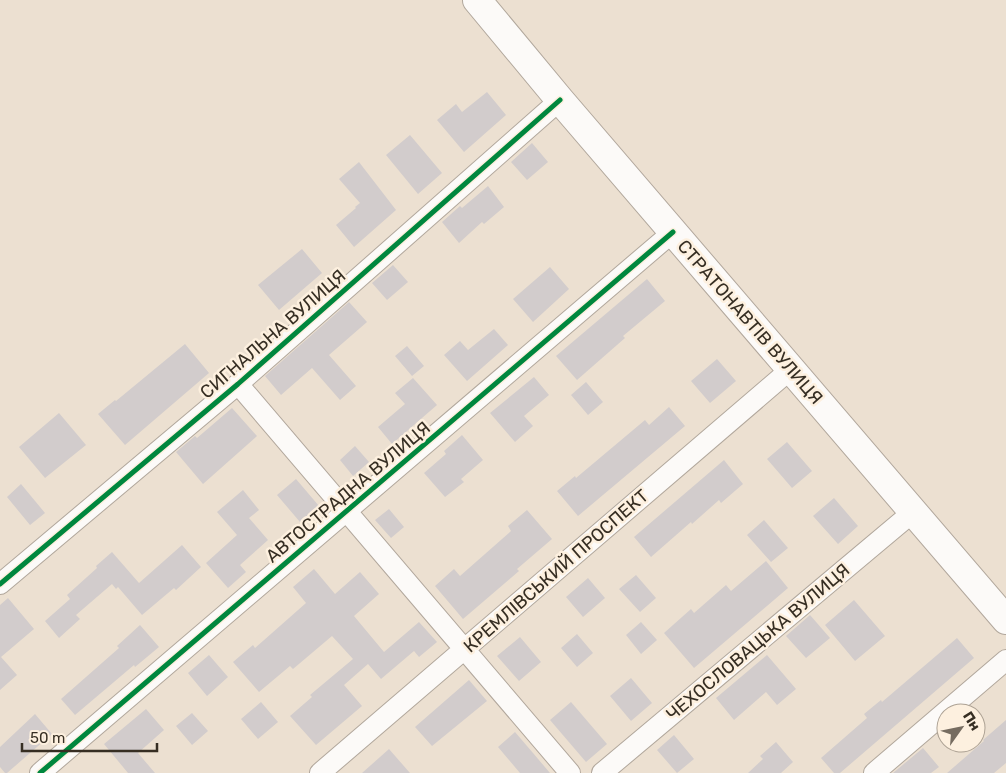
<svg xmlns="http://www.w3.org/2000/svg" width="1006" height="773" font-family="Rubik,sans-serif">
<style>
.building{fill:#d2cccc}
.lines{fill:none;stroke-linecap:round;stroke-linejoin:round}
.minor-casing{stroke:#b1a79c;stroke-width:22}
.primary-casing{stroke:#b1a79c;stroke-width:30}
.minor{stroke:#fcfaf8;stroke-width:20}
.primary{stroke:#fcfaf8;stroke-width:28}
.cycleway-casing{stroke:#fdf0df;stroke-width:8}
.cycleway{stroke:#00873e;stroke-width:5}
.labels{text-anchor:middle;stroke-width:5;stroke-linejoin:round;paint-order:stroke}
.street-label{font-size:18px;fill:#362e23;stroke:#fdf0df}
</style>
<rect width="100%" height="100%" fill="#ece0d1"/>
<path class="building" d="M 487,92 L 506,115 L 464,152 L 437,120 L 456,104 L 462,112 Z
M 410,135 L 442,173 L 418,194 L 386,155 Z
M 532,143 L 548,162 L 527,180 L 511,162 Z
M 359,162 L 396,210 L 354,247 L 336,225 L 356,208 L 355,207 L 360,203 L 339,179 Z
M 488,186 L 504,207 L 484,224 L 482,222 L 459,243 L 442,222 L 460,206 L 462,208 Z
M 302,249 L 322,273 L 279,310 L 258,285 Z
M 393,265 L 408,282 L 387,300 L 372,283 Z
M 550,267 L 569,289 L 533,322 L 513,299 Z
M 647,279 L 665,301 L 623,336 L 625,338 L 577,380 L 556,356 Z
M 349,302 L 367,322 L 329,355 L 356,386 L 340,400 L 312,368 L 281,395 L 265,376 Z
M 494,329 L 508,345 L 467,381 L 444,355 L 460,341 L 468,350 Z
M 185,344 L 209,373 L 125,445 L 98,414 L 115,400 L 116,401 Z
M 407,346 L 424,366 L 412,376 L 395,356 Z
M 717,359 L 736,381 L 710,403 L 691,381 Z
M 534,377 L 549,395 L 524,416 L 533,426 L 515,442 L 490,413 Z
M 413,378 L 437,405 L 392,444 L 378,427 L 405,404 L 395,393 Z
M 586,382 L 603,402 L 588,415 L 571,395 Z
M 669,407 L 685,426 L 578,516 L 557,491 L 575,476 L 576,478 L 645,420 L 649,425 Z
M 232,408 L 257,436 L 203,484 L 176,452 L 195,436 L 197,438 Z
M 59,413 L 86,445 L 45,478 L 19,447 Z
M 462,435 L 483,460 L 461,479 L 464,482 L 445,497 L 424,473 L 446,454 L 444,451 Z
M 787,442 L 812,471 L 792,488 L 767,459 Z
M 355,446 L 369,462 L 353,476 L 340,460 Z
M 724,460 L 743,484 L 721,503 L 719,500 L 692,524 L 691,522 L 651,557 L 634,537 Z
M 296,479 L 319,506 L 300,522 L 277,495 Z
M 21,484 L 45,513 L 30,525 L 7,497 Z
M 243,490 L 259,510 L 249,518 L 268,540 L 240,565 L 246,572 L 228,588 L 206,563 L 237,535 L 217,512 Z
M 834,498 L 858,526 L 838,544 L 813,516 Z
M 389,509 L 404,527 L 391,538 L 375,520 Z
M 527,510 L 552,539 L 517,569 L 519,571 L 463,619 L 435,586 L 454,569 L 460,576 L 511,531 L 508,526 Z
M 764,520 L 788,548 L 771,562 L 747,535 Z
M 182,545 L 201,567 L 176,590 L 174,588 L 142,615 L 118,587 L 116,589 L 112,584 L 76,615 L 80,619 L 59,638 L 45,621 L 70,599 L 67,595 L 97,568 L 96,566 L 112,552 L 139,583 Z
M 766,561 L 788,588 L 694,668 L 664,633 L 691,609 L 694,613 L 726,585 L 731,591 Z
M 314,569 L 335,594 L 360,572 L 379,594 L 354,616 L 384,652 L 419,622 L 437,642 L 419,657 L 414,651 L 381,679 L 368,664 L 344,685 L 362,706 L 316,745 L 290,716 L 312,697 L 310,695 L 353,659 L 332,636 L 293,669 L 290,666 L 259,692 L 233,662 L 253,645 L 255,648 L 306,603 L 293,587 Z
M 636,575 L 656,598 L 640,612 L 619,589 Z
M 588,578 L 605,598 L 583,617 L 566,597 Z
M 8,598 L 34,629 L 1,657 L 17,675 L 0,690 L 0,605 Z
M 854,600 L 885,636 L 855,661 L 825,625 Z
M 810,615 L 830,638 L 806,658 L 786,636 Z
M 641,622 L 657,640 L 641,654 L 626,635 Z
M 140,625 L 159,647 L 135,667 L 134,665 L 75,715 L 61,699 L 119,648 L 117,646 Z
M 577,634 L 593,653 L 577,667 L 561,648 Z
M 520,637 L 541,662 L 519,681 L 497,656 Z
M 957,638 L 974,658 L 840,773 L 834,773 L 821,758 L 867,718 L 864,714 L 881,700 L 882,702 Z
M 209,655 L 228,677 L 207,696 L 188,673 Z
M 767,655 L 796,689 L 777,705 L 766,692 L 734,720 L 716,698 Z
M 631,678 L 652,703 L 631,721 L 610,696 Z
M 469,680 L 487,701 L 432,746 L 415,727 Z
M 261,702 L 278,722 L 258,739 L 241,719 Z
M 571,702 L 607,744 L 586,762 L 550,720 Z
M 146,709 L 164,730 L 138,753 L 155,773 L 128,773 L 104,744 Z
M 192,713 L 208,731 L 192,745 L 176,726 Z
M 35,714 L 52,734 L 7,773 L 5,773 L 0,767 L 0,747 Z
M 1006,720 L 1006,763 L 994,773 L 947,773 L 984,741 L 983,740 Z
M 515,732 L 533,753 L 550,773 L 520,773 L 498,747 Z
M 674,735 L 694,759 L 677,773 L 657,750 Z
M 776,742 L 793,762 L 781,773 L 748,773 L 763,759 L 760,756 Z
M 923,748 L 939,767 L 931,773 L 893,773 Z
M 389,749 L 410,773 L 362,773 Z"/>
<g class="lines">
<defs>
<path id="minor" d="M 238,384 L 570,773
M 0,584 L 238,384 L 560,100
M 40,773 L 673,232
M 320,773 L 791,369
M 602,773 L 913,512
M 874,773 L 1006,660"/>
<path id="primary" d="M 477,0 L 560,100 L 1006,620"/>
</defs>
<use href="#minor" class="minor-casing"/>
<use href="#primary" class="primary-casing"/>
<use href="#minor" class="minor"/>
<use href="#primary" class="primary"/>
<defs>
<path id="cycleway" d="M 0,584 L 238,384 L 560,100
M 40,773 L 673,232"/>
</defs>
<use href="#cycleway" class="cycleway-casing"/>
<use href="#cycleway" class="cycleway"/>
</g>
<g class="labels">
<g class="street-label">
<text transform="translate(750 322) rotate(49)" y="6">СТРАТОНАВТІВ ВУЛИЦЯ</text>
<text transform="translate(273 334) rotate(-41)" y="6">СИГНАЛЬНА ВУЛИЦЯ</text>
<text transform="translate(348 492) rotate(-40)" y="6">АВТОСТРАДНА ВУЛИЦЯ</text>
<text transform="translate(556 571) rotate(-41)" y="6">КРЕМЛІВСЬКИЙ ПРОСПЕКТ</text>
<text transform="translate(758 642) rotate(-40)" y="6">ЧЕХОСЛОВАЦЬКА ВУЛИЦЯ</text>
</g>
</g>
<g transform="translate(961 728) rotate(57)"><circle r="24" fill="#fdf0df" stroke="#ada294"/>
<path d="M0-4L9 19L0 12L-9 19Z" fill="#766c60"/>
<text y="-8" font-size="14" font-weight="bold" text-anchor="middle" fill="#362e23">Пн</text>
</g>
<path d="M22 743v8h135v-8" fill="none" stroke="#362e23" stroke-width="2.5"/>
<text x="30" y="743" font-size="15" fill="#362e23" stroke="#fdf0df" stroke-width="4" paint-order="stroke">50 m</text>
</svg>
